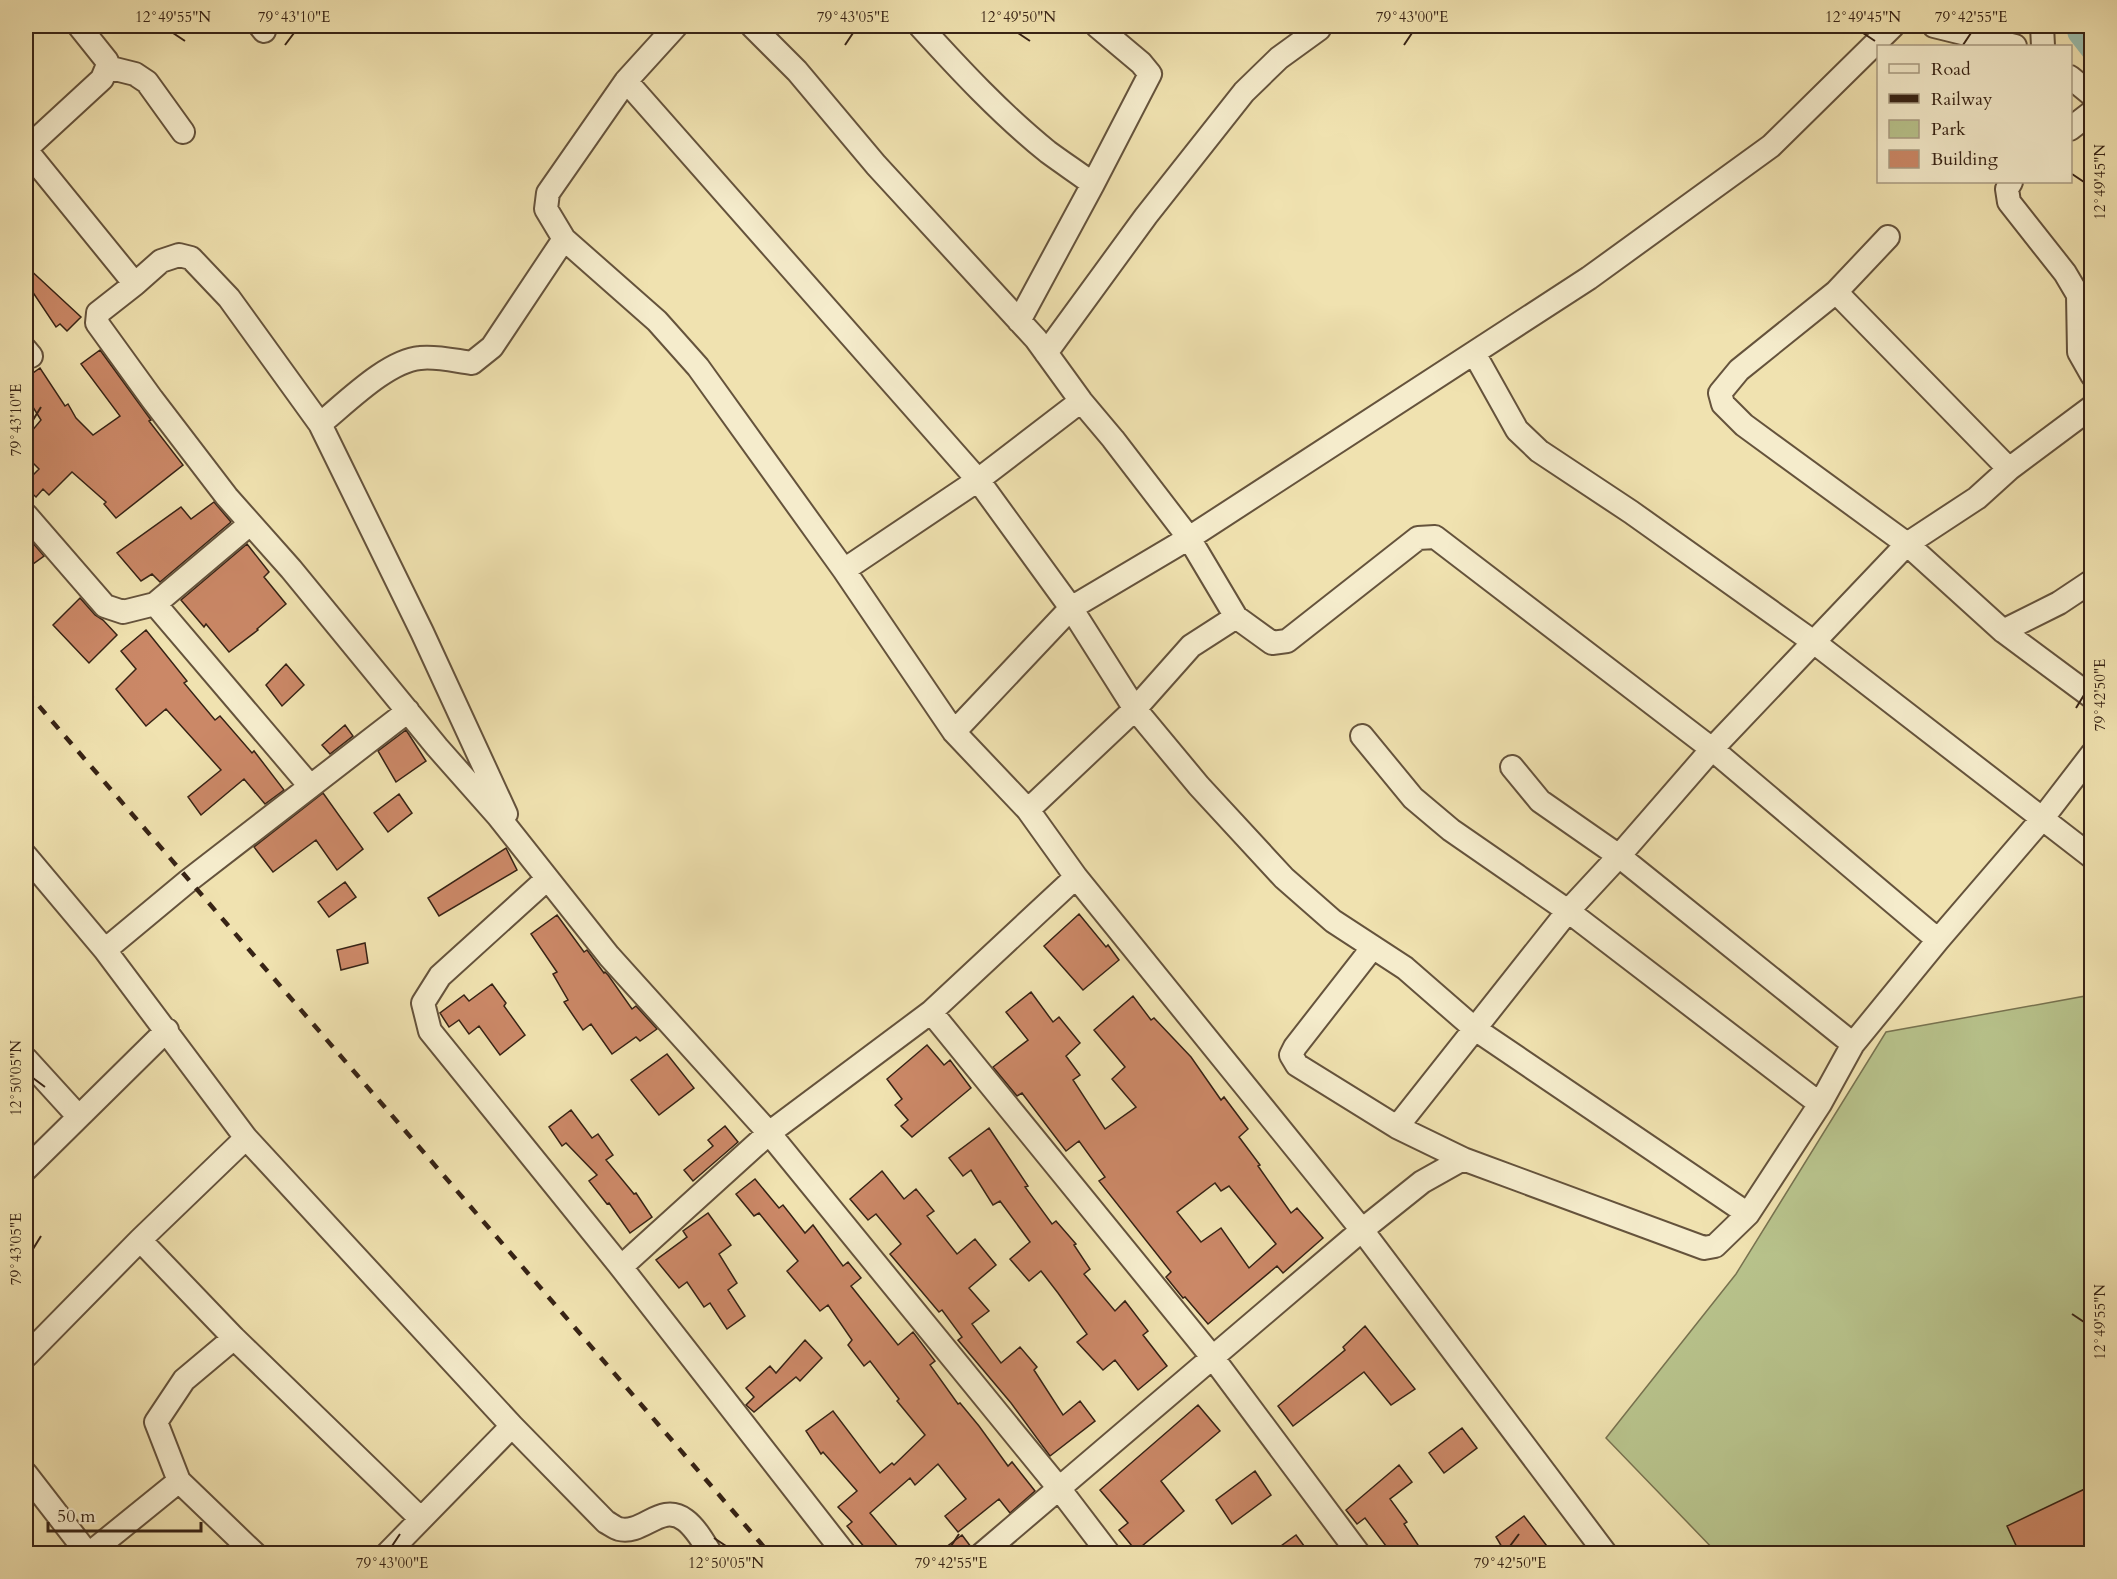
<svg xmlns="http://www.w3.org/2000/svg" width="2117" height="1579" font-family="Cardo,serif">
<style>
.green{fill:#b8c38c;stroke:#787350;stroke-width:1.5}
.lines{fill:none;stroke-linecap:round;stroke-linejoin:round}
.canal{stroke:#9abdad;stroke-width:21}
.building{fill:#cb8867;stroke:#372315;stroke-width:1.5;fill-rule:evenodd}
.minor-casing{stroke:#65533c;stroke-width:26}
.minor{stroke:#f5eccc;stroke-width:22}
.rail{stroke:#372315;stroke-width:4.5;stroke-dasharray:10 10;stroke-linecap:butt}
.ticks{fill:none;stroke:#372315;stroke-width:2}
.neatline{fill:none;stroke:#372315;stroke-width:2}
.ticks-label{font-size:15px;text-anchor:middle;fill:#372315}
</style>
<rect width="100%" height="100%" fill="#f0e2b0"/>
<filter id="stains"><feTurbulence type="fractalNoise" baseFrequency=".00333" numOctaves="4"/><feColorMatrix values="0 0 0 0 .2 0 0 0 0 .09 0 0 0 0 .02 0 0 0 .5 -.17"/></filter>
<radialGradient id="worn" r=".72"><stop offset=".6" stop-color="#630" stop-opacity="0"/><stop offset="1" stop-color="#630" stop-opacity=".3"/></radialGradient>
<path class="green" d="M 2091,995 L 2091,1553 L 1717,1553 L 1606,1438 L 1736,1274 L 1886,1032 Z"/>
<g class="lines">
<path class="canal" d="M 2077,26 L 2078,33 L 2092,51"/>
</g>
<path class="building" d="M 26,266 L 81,317 L 67,331 L 60,324 L 56,327 L 26,282 Z
M 100,350 L 151,420 L 149,421 L 183,465 L 116,518 L 104,504 L 106,502 L 72,472 L 49,495 L 43,489 L 36,497 L 26,488 L 26,482 L 39,469 L 26,456 L 26,438 L 41,420 L 26,396 L 26,378 L 40,368 L 65,406 L 68,404 L 76,418 L 93,435 L 120,416 L 81,364 Z
M 214,502 L 231,522 L 160,582 L 152,574 L 141,581 L 117,553 L 181,507 L 191,519 Z
M 26,535 L 44,556 L 26,569 Z
M 247,544 L 269,572 L 264,577 L 286,604 L 257,629 L 258,630 L 229,652 L 206,624 L 204,627 L 181,600 Z
M 80,598 L 95,615 L 103,620 L 117,635 L 89,663 L 53,625 Z
M 146,630 L 187,681 L 184,683 L 215,720 L 220,716 L 252,753 L 254,751 L 284,790 L 265,804 L 244,779 L 201,815 L 188,797 L 221,770 L 166,709 L 146,726 L 116,689 L 136,669 L 121,651 Z
M 286,664 L 304,685 L 282,706 L 266,685 Z
M 345,725 L 353,736 L 330,754 L 322,745 Z
M 406,730 L 426,761 L 396,782 L 378,751 Z
M 323,793 L 363,849 L 337,870 L 316,840 L 273,872 L 254,847 Z
M 399,794 L 412,813 L 388,832 L 374,813 Z
M 506,848 L 517,870 L 439,916 L 428,898 Z
M 345,882 L 356,897 L 329,917 L 318,902 Z
M 1079,914 L 1106,947 L 1108,945 L 1119,960 L 1083,990 L 1044,946 Z
M 557,915 L 584,952 L 587,950 L 604,973 L 605,972 L 608,975 L 632,1009 L 636,1006 L 657,1029 L 640,1041 L 636,1037 L 612,1054 L 591,1024 L 583,1030 L 564,1002 L 568,1000 L 553,974 L 557,972 L 531,934 Z
M 365,943 L 368,963 L 341,970 L 337,950 Z
M 492,984 L 506,1003 L 504,1006 L 525,1035 L 500,1055 L 479,1026 L 469,1034 L 459,1020 L 449,1027 L 440,1013 L 464,995 L 469,1001 Z
M 1031,992 L 1053,1022 L 1059,1017 L 1080,1043 L 1066,1056 L 1080,1075 L 1073,1080 L 1105,1129 L 1136,1107 L 1112,1079 L 1125,1067 L 1094,1030 L 1133,996 L 1151,1020 L 1154,1018 L 1191,1057 L 1221,1100 L 1224,1097 L 1248,1129 L 1239,1137 L 1260,1165 L 1258,1166 L 1291,1213 L 1297,1208 L 1323,1238 L 1283,1273 L 1277,1266 L 1208,1324 L 1185,1297 L 1183,1298 L 1166,1277 L 1171,1272 L 1099,1181 L 1105,1177 L 1079,1141 L 1066,1151 L 1022,1093 L 1017,1096 L 993,1067 L 1028,1040 L 1006,1012 ZM 1215,1183 L 1221,1191 L 1229,1186 L 1276,1244 L 1249,1268 L 1221,1228 L 1201,1242 L 1177,1212 Z
M 927,1045 L 944,1065 L 950,1060 L 971,1088 L 912,1137 L 901,1126 L 908,1120 L 895,1105 L 902,1099 L 887,1079 Z
M 667,1054 L 694,1088 L 659,1115 L 631,1080 Z
M 571,1110 L 592,1138 L 598,1134 L 613,1155 L 606,1160 L 634,1194 L 636,1193 L 652,1217 L 630,1233 L 609,1203 L 607,1204 L 589,1181 L 597,1175 L 566,1143 L 562,1146 L 549,1127 Z
M 725,1126 L 738,1142 L 693,1181 L 684,1170 L 713,1146 L 708,1140 Z
M 989,1128 L 1028,1186 L 1025,1187 L 1052,1224 L 1056,1221 L 1076,1244 L 1074,1245 L 1090,1269 L 1084,1274 L 1115,1311 L 1125,1301 L 1148,1331 L 1143,1335 L 1167,1366 L 1138,1390 L 1115,1360 L 1103,1370 L 1077,1342 L 1087,1334 L 1058,1293 L 1041,1271 L 1029,1281 L 1010,1259 L 1030,1242 L 1000,1201 L 993,1205 L 971,1170 L 963,1176 L 949,1158 Z
M 882,1171 L 904,1199 L 916,1189 L 934,1211 L 927,1216 L 957,1254 L 975,1239 L 996,1265 L 969,1288 L 989,1311 L 972,1324 L 1001,1363 L 1020,1347 L 1037,1367 L 1034,1370 L 1063,1415 L 1080,1401 L 1095,1421 L 1050,1456 L 1011,1403 L 958,1340 L 962,1337 L 942,1310 L 939,1312 L 890,1254 L 901,1244 L 876,1214 L 868,1220 L 850,1199 Z
M 755,1179 L 779,1208 L 783,1205 L 805,1233 L 813,1225 L 843,1266 L 848,1262 L 861,1278 L 851,1286 L 898,1345 L 913,1332 L 935,1361 L 930,1365 L 958,1404 L 960,1403 L 979,1426 L 1008,1466 L 1012,1462 L 1035,1491 L 1010,1513 L 999,1499 L 958,1532 L 945,1516 L 966,1499 L 938,1464 L 915,1485 L 910,1478 L 870,1513 L 904,1554 L 870,1554 L 847,1526 L 852,1522 L 838,1507 L 857,1491 L 823,1452 L 821,1454 L 806,1431 L 833,1411 L 880,1473 L 892,1463 L 894,1465 L 925,1435 L 897,1401 L 899,1399 L 870,1361 L 864,1366 L 848,1345 L 852,1340 L 828,1305 L 820,1311 L 787,1271 L 798,1261 L 759,1213 L 754,1216 L 736,1194 Z
M 708,1213 L 731,1245 L 719,1254 L 737,1283 L 728,1290 L 745,1316 L 727,1329 L 710,1303 L 704,1307 L 687,1282 L 679,1288 L 656,1260 L 687,1237 L 683,1231 Z
M 1365,1326 L 1415,1389 L 1391,1405 L 1364,1372 L 1293,1426 L 1278,1406 L 1345,1350 L 1343,1347 Z
M 805,1340 L 822,1358 L 800,1381 L 796,1377 L 754,1412 L 746,1405 L 754,1397 L 746,1388 L 770,1366 L 776,1373 Z
M 1198,1405 L 1220,1431 L 1161,1481 L 1184,1511 L 1136,1551 L 1119,1530 L 1128,1523 L 1100,1490 Z
M 1462,1428 L 1477,1448 L 1444,1473 L 1429,1453 Z
M 1399,1465 L 1412,1482 L 1390,1499 L 1407,1522 L 1404,1524 L 1424,1554 L 1392,1554 L 1365,1518 L 1357,1524 L 1346,1510 Z
M 1255,1471 L 1271,1495 L 1232,1524 L 1216,1500 Z
M 2091,1486 L 2091,1554 L 2020,1554 L 2007,1526 Z
M 1524,1516 L 1553,1554 L 1506,1554 L 1496,1537 Z
M 962,1535 L 971,1547 L 969,1554 L 937,1554 Z
M 1296,1535 L 1310,1554 L 1270,1554 Z"/>
<g class="lines">
<defs>
<path id="minor" d="M 260,26 L 264,31
M 676,26 L 626,81 L 548,193 L 546,209 L 564,239 L 657,321 L 698,367 L 844,570 L 954,732 L 1028,810 L 1076,877 L 1362,1230 L 1606,1554
M 752,26 L 797,71 L 876,165 L 1036,339 L 1081,401 L 1113,439 L 1189,538 L 1236,617
M 920,26 C 960,70 1001,114 1048,152 C 1063,163 1078,173 1093,184 L 1150,74 L 1141,63 L 1097,26
M 1934,26 L 2015,46
M 2042,26 L 2043,46
M 107,67 L 135,74 L 147,82 L 183,132
M 2070,77 L 2092,95
M 626,81 L 978,480 L 1071,608 L 1135,709 L 1199,786 L 1284,878 L 1333,921 L 1405,968 L 1475,1029 L 1748,1214 L 1820,1104 L 1853,1044 L 1938,940 L 1712,749 L 1435,537 L 1418,538 L 1287,641 L 1272,643 L 1236,617 L 1191,646 L 1135,709 L 1028,810
M 2070,129 L 2092,112
M 26,149 L 102,79 L 107,67 L 107,61 L 79,26
M 26,150 L 135,284 L 98,313 L 97,323 L 152,399 L 227,497 L 291,569 L 437,747 L 498,816 L 609,956 L 769,1133 L 1058,1487 L 1109,1554
M 2011,182 L 2007,189 L 2009,202 L 2065,273 L 2078,295 L 2079,352 L 2092,375
M 1888,237 L 1836,292 L 1739,370 L 1720,393 L 1723,404 L 1744,425 L 1907,544 L 2003,631 L 2092,697
M 135,284 L 161,261 L 179,255 L 191,258 L 229,298 L 320,424 L 422,632 L 506,814
M 1836,292 L 2009,469
M 1019,321 L 1093,184
M 26,350 L 31,356
M 1046,353 L 1146,216 L 1244,92 L 1279,58 L 1319,29
M 1474,353 L 1517,430 L 1539,451 L 1631,512 L 1815,643 L 2092,857
M 320,424 C 346,403 387,361 420,358 C 437,356 456,361 472,363 L 492,347 L 564,239
M 26,515 L 105,606 L 123,612 L 155,604 L 250,524
M 844,570 L 978,480 L 1081,401
M 155,604 L 310,786
M 2003,631 L 2059,603 L 2092,581
M 954,732 L 1071,608 L 1189,538 L 1589,278 L 1771,146 L 1893,26
M 1362,736 L 1413,798 L 1451,830 L 1568,911 L 1820,1104
M 1512,767 L 1540,801 L 1619,856 L 1853,1044
M 26,856 L 105,950 L 246,1138 L 512,1426
M 547,879 L 440,976 L 423,1003 L 430,1031 L 621,1267 L 845,1554
M 1938,940 L 2042,819 L 2092,754
M 1373,947 L 1295,1047 L 1291,1055 L 1297,1065 L 1397,1127
M 105,950 L 188,881 L 408,711
M 931,1012 L 1213,1358 L 1359,1554
M 26,1059 L 78,1116
M 246,1138 L 140,1240 L 234,1338 L 421,1519
M 1463,1159 L 1704,1248 L 1715,1246 L 1748,1214
M 26,1169 L 167,1030
M 621,1267 L 769,1133 L 931,1012 L 1076,877
M 234,1338 L 184,1380 L 156,1422 L 179,1481 L 255,1554
M 26,1356 L 140,1240
M 26,1474 L 88,1554
M 89,1554 L 179,1481
M 387,1554 L 512,1426 L 606,1522 C 610,1524 615,1528 619,1529 C 643,1535 661,1502 685,1520 C 696,1528 704,1543 711,1554
M 982,1554 L 1362,1230 L 1422,1182 L 1463,1159 L 1397,1127 L 1568,911 L 1619,856 L 1712,749 L 1907,544 L 1977,498 L 2009,469 L 2092,407"/>
</defs>
<use href="#minor" class="minor-casing"/>
<use href="#minor" class="minor"/>
<path class="rail" d="M 26,691 L 770,1554"/>
</g>
<path class="ticks" d="M 173,33 L 185,41M 1018,33 L 1030,41M 1863,33 L 1875,41M 285,45 L 294,33M 845,45 L 853,33M 1404,45 L 1412,33M 1963,45 L 1971,33M 2072,174 L 2084,182M 33,420 L 41,407M 2076,708 L 2084,695M 33,1078 L 45,1087M 33,1249 L 41,1236M 2072,1314 L 2084,1322M 714,1538 L 726,1546M 392,1546 L 400,1534M 951,1546 L 959,1534M 1510,1546 L 1519,1534"/>
<rect width="2117" height="1579" fill="none" stroke="#f0e2b0" stroke-width="66"/>
<rect x="1877" y="45" width="195" height="138" fill="#f5eccc" stroke="#a99c83" stroke-width="1.5"/>
<rect x="1889" y="64" width="30" height="9" fill="#f5eccc" stroke="#a99c83" stroke-width="1.5"/>
<text x="1931" y="75" font-size="18" fill="#372315">Road</text>
<rect x="1889" y="94" width="30" height="9" fill="#372315" stroke="#a99c83" stroke-width="1.5"/>
<text x="1931" y="105" font-size="18" fill="#372315">Railway</text>
<rect x="1889" y="120" width="30" height="18" fill="#b8c38c" stroke="#a99c83" stroke-width="1.5"/>
<text x="1931" y="135" font-size="18" fill="#372315">Park</text>
<rect x="1889" y="150" width="30" height="18" fill="#cb8867" stroke="#a99c83" stroke-width="1.5"/>
<text x="1931" y="165" font-size="18" fill="#372315">Building</text>
<path d="M48 1522v9h153v-9" fill="none" stroke="#372315" stroke-width="3"/>
<text x="57" y="1522" font-size="18" fill="#372315" stroke="#f5eccc" stroke-width="4.5" paint-order="stroke">50 m</text>
<rect x="33" y="33" width="2051" height="1513" class="neatline"/>
<g class="ticks-label">
<text x="173" y="22">12°49'55"N</text>
<text x="294" y="22">79°43'10"E</text>
<text x="853" y="22">79°43'05"E</text>
<text x="1018" y="22">12°49'50"N</text>
<text x="1412" y="22">79°43'00"E</text>
<text x="1863" y="22">12°49'45"N</text>
<text x="1971" y="22">79°42'55"E</text>
<text transform="translate(2100 182) rotate(-90)" y="5">12°49'45"N</text>
<text transform="translate(16 420) rotate(-90)" y="5">79°43'10"E</text>
<text transform="translate(2100 695) rotate(-90)" y="5">79°42'50"E</text>
<text transform="translate(16 1078) rotate(-90)" y="5">12°50'05"N</text>
<text transform="translate(16 1249) rotate(-90)" y="5">79°43'05"E</text>
<text transform="translate(2100 1322) rotate(-90)" y="5">12°49'55"N</text>
<text x="392" y="1568">79°43'00"E</text>
<text x="726" y="1568">12°50'05"N</text>
<text x="951" y="1568">79°42'55"E</text>
<text x="1510" y="1568">79°42'50"E</text>
</g>
<rect width="100%" height="100%" filter="url(#stains)"/>
<rect width="100%" height="100%" fill="url(#worn)"/>
</svg>
